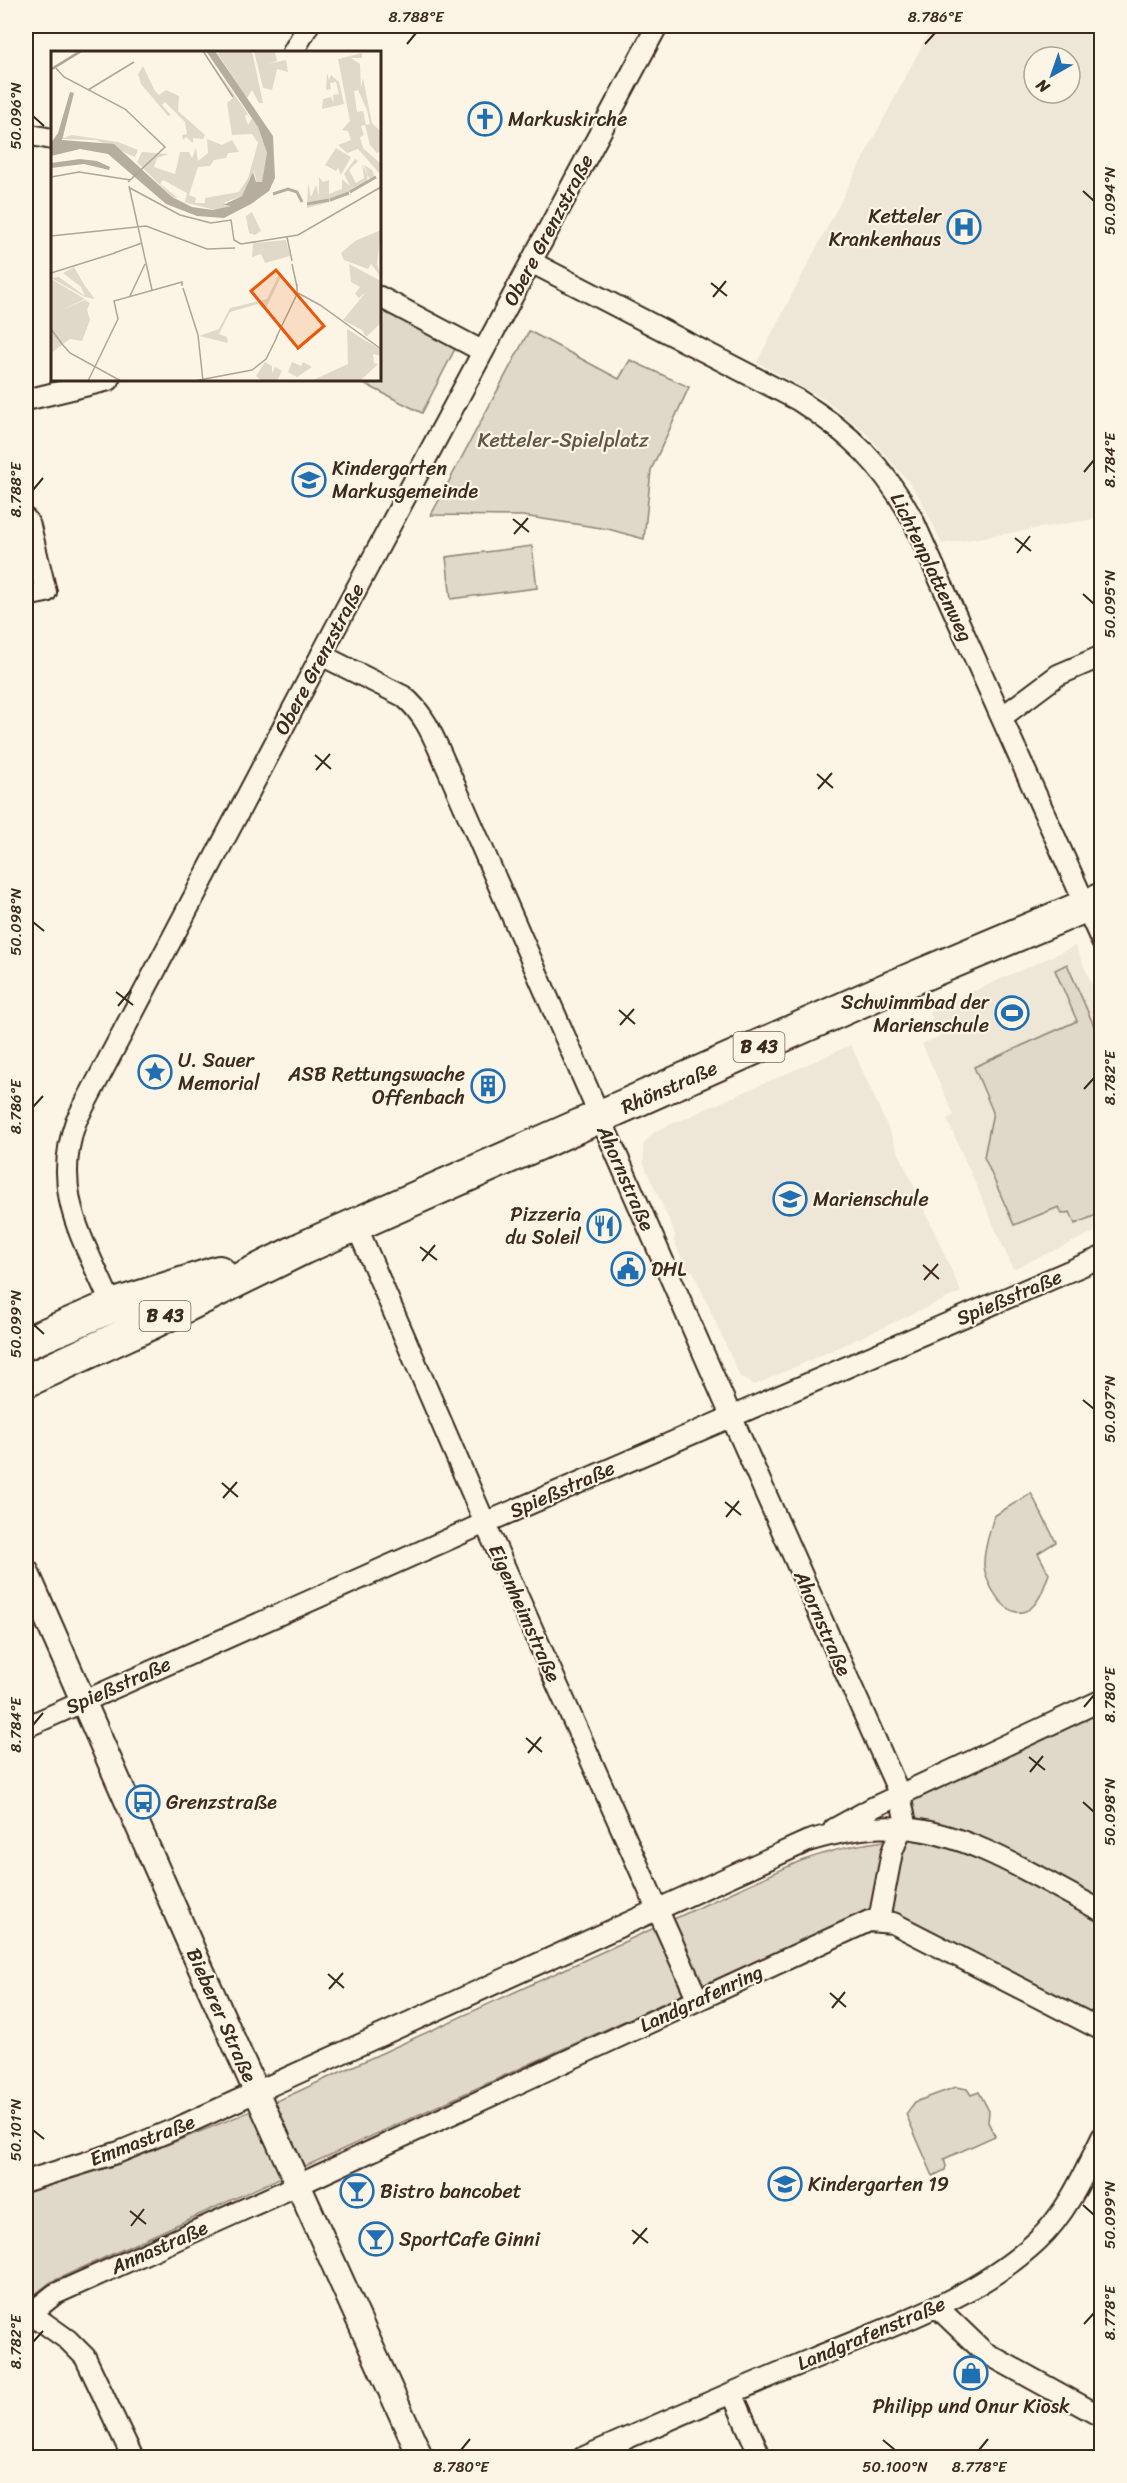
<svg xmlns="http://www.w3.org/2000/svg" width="1127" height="2483" font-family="Sriracha,sans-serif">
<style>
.built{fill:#eee6d6;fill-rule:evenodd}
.green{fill:#e0d8c8;stroke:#8e8173;stroke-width:1.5}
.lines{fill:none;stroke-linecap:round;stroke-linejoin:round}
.minor-casing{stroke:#3b2a1e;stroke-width:24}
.tertiary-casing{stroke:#3b2a1e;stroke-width:28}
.primary-casing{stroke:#3b2a1e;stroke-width:36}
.minor{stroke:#fcf5e5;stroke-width:20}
.tertiary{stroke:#fcf5e5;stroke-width:24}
.primary{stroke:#fcf5e5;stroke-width:32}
.ticks{fill:none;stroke:#3b2a1e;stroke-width:2}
.labels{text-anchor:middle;stroke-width:4.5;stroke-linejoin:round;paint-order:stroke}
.shield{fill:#fcf5e5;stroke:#75675a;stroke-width:1.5}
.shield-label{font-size:18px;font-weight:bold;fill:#3b2a1e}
.poi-label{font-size:20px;fill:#3b2a1e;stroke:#fcf5e5;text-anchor:start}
.street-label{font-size:20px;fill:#3b2a1e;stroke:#fcf5e5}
.park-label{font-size:20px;fill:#645648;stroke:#fcf5e5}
.inset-river{fill:none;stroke:#b7ad9e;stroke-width:3}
.inset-road{fill:none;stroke:#afa495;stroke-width:1.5}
.view{fill:#e8590c;fill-opacity:0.15;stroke:#e8590c;stroke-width:3}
.inset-edge{fill:none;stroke:#3b2a1e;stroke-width:3}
.neatline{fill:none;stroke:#3b2a1e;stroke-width:2}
.ticks-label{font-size:15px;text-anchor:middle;fill:#3b2a1e}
</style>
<rect width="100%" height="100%" fill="#fcf5e5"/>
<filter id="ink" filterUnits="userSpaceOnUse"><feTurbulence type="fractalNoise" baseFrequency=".0167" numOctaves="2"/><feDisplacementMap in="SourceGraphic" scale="12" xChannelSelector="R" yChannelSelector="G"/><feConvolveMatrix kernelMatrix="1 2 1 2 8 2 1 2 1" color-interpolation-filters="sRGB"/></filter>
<g filter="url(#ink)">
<path class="built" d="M 932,26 L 1101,26 L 1101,518 L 942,544 L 922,501 L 909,482 L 866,433 L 825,400 L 757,362 ZM 1034,57 L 1070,57 L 1070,93 L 1034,93 Z
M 1075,946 L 1101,1005 L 1101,1229 L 1013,1269 L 947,1119 L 954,1115 L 922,1044 L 940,1036 L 929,1011 Z
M 851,1045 L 961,1292 L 755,1385 L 740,1377 L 693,1271 L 688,1272 L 674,1241 L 675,1234 L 644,1164 L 643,1145 L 654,1132 Z"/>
<path class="green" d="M 380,307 L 456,347 L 422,413 L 357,380 L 380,380 Z
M 529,331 L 619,379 L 630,360 L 689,387 L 651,470 L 644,539 L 608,529 L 523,516 L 431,515 Z
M 532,546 L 537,588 L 451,599 L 446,557 Z
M 1067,964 L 1101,1042 L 1101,1213 L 1075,1224 L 1070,1212 L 1062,1214 L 1059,1207 L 1014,1225 L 984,1157 L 993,1112 L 974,1067 L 1077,1021 L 1055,970 Z
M 1031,1493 L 1056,1542 L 1038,1553 L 1049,1574 C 1044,1586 1041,1599 1032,1607 C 1009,1627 986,1585 984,1566 C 983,1550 990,1532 994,1516 Z
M 1101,1710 L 1101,1900 L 1014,1854 L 922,1822 C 913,1816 909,1806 916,1796 Z
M 907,1839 C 978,1850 1039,1889 1101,1922 L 1101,2023 L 897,1916 L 868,1910 L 51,2282 L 26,2301 L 26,2193 L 122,2163 L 286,2097 L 798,1862 C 837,1848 866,1842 907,1839 Z
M 956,2087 L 967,2089 L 971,2095 L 979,2092 L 989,2111 L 988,2122 L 995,2136 L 944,2159 L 946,2166 L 945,2170 L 933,2176 L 906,2114 L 915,2102 Z"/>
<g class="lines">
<defs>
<path id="minor" d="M 293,52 L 308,26
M 26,134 L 52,139
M 531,262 L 798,400 C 850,433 883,465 913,520 L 1102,942
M 380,297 L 482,351
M 26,400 L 109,380
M 26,519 L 30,526 L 46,592 L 26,596
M 321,655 L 403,696 C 427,715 436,744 449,772 L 731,1416 L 900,1795 L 905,1819 L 892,1852 L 879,1920
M 1002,717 L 1058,675 L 1102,656
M 356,1225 L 485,1523 L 698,2000
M 112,1306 C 85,1241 50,1194 76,1121 L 336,627 L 657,26
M 26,1727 L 485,1523 L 1102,1257
M 834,1829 L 874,1807 L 1102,1700
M 26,2181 L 119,2152 L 177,2128 L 808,1841 C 839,1832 871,1825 903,1828 C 972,1833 1041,1880 1102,1911
M 936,2306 L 984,2352 L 1102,2417
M 30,2313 L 68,2340 L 85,2357 L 133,2458
M 26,2317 L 55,2294 L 298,2185 L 869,1921 L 893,1923 L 1102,2030
M 732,2393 L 761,2458
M 582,2458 C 659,2424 735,2391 812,2359 C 889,2327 975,2299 1037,2241 C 1067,2213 1084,2174 1102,2137"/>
<path id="tertiary" d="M 26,1571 L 197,1960 L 421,2458"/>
<path id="primary" d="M 26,1343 L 112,1306 L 219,1272
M 26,1381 L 147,1325 L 303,1248 L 888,989 L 1102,899"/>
</defs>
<use href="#minor" class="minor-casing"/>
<use href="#tertiary" class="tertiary-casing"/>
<use href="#primary" class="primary-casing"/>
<use href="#minor" class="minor"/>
<use href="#tertiary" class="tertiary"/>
<use href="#primary" class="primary"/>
</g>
</g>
<path class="ticks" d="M 407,44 L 416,33M 925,44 L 935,33M 33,116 L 44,126M 1083,191 L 1094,201M 711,283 L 727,296M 713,297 L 726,281M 1084,472 L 1094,460M 33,490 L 43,478M 513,519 L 529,532M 514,534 L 528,518M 1015,538 L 1031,551M 1017,553 L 1030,536M 1083,594 L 1094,604M 315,755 L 331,769M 316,770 L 330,754M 817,774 L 833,788M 818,789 L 832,773M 33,922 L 44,931M 116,992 L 133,1005M 118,1006 L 131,990M 619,1010 L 635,1024M 620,1025 L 634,1009M 1084,1089 L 1094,1078M 33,1107 L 43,1096M 420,1247 L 437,1260M 422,1261 L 435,1245M 923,1265 L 939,1279M 924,1280 L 938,1264M 33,1324 L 44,1334M 1083,1400 L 1094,1409M 222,1483 L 238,1497M 223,1498 L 237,1482M 725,1502 L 741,1515M 726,1517 L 739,1501M 1084,1707 L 1094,1695M 33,1725 L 43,1713M 526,1738 L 542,1752M 528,1753 L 541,1737M 1029,1757 L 1045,1770M 1030,1772 L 1043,1756M 1083,1802 L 1094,1812M 328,1974 L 344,1988M 329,1989 L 343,1973M 830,1993 L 846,2007M 832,2008 L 845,1992M 33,2130 L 44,2139M 1083,2205 L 1094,2215M 130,2211 L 146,2224M 131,2226 L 144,2209M 632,2230 L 648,2243M 633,2244 L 647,2228M 1084,2324 L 1094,2313M 33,2342 L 43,2331M 883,2440 L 895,2450M 461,2450 L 470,2439M 979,2450 L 988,2439"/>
<defs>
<symbol id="church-ring" viewBox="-11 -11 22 22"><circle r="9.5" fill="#fcf5e5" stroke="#1f6fb2" stroke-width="1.5"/><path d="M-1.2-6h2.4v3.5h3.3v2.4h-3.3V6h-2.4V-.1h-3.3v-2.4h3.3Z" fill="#1f6fb2"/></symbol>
<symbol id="hospital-ring" viewBox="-11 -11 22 22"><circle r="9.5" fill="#fcf5e5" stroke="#1f6fb2" stroke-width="1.5"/><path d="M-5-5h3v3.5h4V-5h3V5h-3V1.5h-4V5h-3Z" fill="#1f6fb2"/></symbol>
<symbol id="school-ring" viewBox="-11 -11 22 22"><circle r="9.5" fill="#fcf5e5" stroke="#1f6fb2" stroke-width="1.5"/><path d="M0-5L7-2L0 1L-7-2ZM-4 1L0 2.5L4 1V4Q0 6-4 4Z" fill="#1f6fb2"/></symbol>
<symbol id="stadium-ring" viewBox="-11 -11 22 22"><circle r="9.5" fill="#fcf5e5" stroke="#1f6fb2" stroke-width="1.5"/><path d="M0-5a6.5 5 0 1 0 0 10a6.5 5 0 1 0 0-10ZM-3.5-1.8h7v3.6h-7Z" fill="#1f6fb2"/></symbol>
<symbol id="sight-ring" viewBox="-11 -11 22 22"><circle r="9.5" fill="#fcf5e5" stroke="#1f6fb2" stroke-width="1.5"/><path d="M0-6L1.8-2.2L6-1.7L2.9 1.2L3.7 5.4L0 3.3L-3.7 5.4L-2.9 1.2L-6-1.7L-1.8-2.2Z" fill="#1f6fb2"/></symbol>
<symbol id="building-ring" viewBox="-11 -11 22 22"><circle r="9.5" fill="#fcf5e5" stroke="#1f6fb2" stroke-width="1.5"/><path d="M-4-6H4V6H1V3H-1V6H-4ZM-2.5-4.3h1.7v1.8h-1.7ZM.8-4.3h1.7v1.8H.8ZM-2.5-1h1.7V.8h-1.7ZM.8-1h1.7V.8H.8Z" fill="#1f6fb2"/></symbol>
<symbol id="restaurant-ring" viewBox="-11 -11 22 22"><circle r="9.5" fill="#fcf5e5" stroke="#1f6fb2" stroke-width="1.5"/><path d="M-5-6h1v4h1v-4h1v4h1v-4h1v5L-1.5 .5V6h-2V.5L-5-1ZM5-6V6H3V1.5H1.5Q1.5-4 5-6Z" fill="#1f6fb2"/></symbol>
<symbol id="civic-ring" viewBox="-11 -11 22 22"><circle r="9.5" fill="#fcf5e5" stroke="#1f6fb2" stroke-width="1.5"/><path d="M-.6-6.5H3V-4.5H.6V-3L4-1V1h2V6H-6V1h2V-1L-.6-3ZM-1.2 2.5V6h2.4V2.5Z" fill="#1f6fb2"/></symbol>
<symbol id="bus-ring" viewBox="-11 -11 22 22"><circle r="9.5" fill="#fcf5e5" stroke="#1f6fb2" stroke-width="1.5"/><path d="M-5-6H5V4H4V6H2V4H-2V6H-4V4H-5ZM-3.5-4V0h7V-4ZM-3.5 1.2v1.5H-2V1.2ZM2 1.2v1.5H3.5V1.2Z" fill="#1f6fb2"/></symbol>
<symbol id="bar-ring" viewBox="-11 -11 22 22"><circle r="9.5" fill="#fcf5e5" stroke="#1f6fb2" stroke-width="1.5"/><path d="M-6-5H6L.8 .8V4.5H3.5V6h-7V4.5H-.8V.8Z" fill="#1f6fb2"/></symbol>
<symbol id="shop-ring" viewBox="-11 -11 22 22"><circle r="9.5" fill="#fcf5e5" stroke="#1f6fb2" stroke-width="1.5"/><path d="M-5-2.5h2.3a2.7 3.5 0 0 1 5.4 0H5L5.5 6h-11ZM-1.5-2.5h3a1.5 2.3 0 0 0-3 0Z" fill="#1f6fb2"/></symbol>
</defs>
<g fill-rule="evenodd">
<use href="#church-ring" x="466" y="100" width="38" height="38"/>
<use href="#hospital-ring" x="945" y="208" width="38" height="38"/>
<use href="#school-ring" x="290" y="461" width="38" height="38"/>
<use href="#stadium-ring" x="993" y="994" width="38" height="38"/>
<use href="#sight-ring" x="136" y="1053" width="38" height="38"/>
<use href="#building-ring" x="469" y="1067" width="38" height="38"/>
<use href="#school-ring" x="771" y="1180" width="38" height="38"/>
<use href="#restaurant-ring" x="585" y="1207" width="38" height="38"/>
<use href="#civic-ring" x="609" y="1250" width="38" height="38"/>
<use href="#bus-ring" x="124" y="1783" width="38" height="38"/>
<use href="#school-ring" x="766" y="2165" width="38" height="38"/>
<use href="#bar-ring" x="338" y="2172" width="38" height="38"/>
<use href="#bar-ring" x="357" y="2220" width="38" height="38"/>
<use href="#shop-ring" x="952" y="2354" width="38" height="38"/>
</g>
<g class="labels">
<g class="shield">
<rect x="733.5" y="1032" width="51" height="30" rx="4.5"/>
<rect x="139.5" y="1301" width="51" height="30" rx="4.5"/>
</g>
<g class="shield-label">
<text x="759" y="1053">B 43</text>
<text x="165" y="1322">B 43</text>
</g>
<g class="poi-label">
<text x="508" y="126">Markuskirche</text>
<text x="941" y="223" text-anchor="end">Ketteler<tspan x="941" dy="23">Krankenhaus</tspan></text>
<text x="332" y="475">Kindergarten<tspan x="332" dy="23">Markusgemeinde</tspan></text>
<text x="989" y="1009" text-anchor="end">Schwimmbad der<tspan x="989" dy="23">Marienschule</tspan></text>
<text x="178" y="1067">U. Sauer<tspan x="178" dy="23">Memorial</tspan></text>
<text x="465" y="1081" text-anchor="end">ASB Rettungswache<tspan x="465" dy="23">Offenbach</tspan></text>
<text x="813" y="1206">Marienschule</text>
<text x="581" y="1221" text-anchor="end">Pizzeria<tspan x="581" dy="23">du Soleil</tspan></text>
<text x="651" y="1276">DHL</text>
<text x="166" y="1809">Grenzstraße</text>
<text x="808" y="2191">Kindergarten 19</text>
<text x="380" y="2198">Bistro bancobet</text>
<text x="399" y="2246">SportCafe Ginni</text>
<text x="971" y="2413" text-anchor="middle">Philipp und Onur Kiosk</text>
</g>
<g class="street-label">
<text transform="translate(548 230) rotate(-62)" y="7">Obere Grenzstraße</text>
<text transform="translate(932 567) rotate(64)" y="7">Lichtenplattenweg</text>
<text transform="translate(319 659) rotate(-62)" y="7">Obere Grenzstraße</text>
<text transform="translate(669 1087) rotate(-24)" y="7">Rhönstraße</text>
<text transform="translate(626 1178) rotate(66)" y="7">Ahornstraße</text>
<text transform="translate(1009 1297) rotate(-23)" y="7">Spießstraße</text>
<text transform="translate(562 1489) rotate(-24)" y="7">Spießstraße</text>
<text transform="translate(525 1613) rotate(66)" y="7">Eigenheimstraße</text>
<text transform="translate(823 1623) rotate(66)" y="7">Ahornstraße</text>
<text transform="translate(118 1685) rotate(-24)" y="7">Spießstraße</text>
<text transform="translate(701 1998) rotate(-25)" y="7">Landgrafenring</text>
<text transform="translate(222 2015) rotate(66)" y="7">Bieberer Straße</text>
<text transform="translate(142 2140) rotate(-21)" y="7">Emmastraße</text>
<text transform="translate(159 2247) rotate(-24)" y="7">Annastraße</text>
<text transform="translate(871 2333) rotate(-23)" y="7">Landgrafenstraße</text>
</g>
<g class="park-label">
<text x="563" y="447">Ketteler-Spielplatz</text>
</g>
</g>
<g transform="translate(51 51)">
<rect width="330" height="330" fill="#fcf5e5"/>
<path d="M 152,0 L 197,63 L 194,65 L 197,74 L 201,67 L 207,76 L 216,102 L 216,120 L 208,136 L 182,154 L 206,133 L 203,120 L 191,145 L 174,151 L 173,155 L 180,155 L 164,159 L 128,150 L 134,151 L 136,142 L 112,129 L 109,133 L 127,147 L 121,146 L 86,111 L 91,101 L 118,103 L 106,107 L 103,116 L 124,123 L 129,101 L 138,101 L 141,107 L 145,97 L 147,110 L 157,102 L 156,88 L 171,94 L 181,89 L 188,101 L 177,102 L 175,107 L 163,109 L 159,115 L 147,116 L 138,144 L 145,147 L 144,152 L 154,152 L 154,147 L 188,141 L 197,127 L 207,92 L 201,83 L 181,84 L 176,52 L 182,47 ZM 170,0 L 201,0 L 212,52 L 208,52 L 201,39 L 196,47 L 167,3 ZM 203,0 L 228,0 L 224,2 L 226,10 L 216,13 L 235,9 L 237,21 L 226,18 L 221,39 L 212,37 ZM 311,2 L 311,7 L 300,7 L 309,13 L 310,37 L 312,27 L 321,72 L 330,81 L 330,100 L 326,102 L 319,94 L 314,74 L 310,75 L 313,84 L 309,86 L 312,97 L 330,113 L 328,122 L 307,98 L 296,102 L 287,94 L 300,89 L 297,80 L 291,79 L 299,70 L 287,8 ZM 307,39 L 316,59 L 319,73 L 315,74 L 312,60 L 306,61 L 303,40 ZM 92,15 L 104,40 L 108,44 L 115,39 L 128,45 L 127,60 L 154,84 L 152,88 L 142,87 L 142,92 L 135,86 L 132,89 L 131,84 L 136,83 L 134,71 L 114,51 L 111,54 L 120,64 L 117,65 L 90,33 L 87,23 ZM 276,22 L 278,29 L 280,24 L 288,31 L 293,53 L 271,58 L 272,48 L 280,46 L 283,52 L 282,44 L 288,43 L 285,31 L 279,32 L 280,38 L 275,39 ZM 15,70 L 12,87 L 21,84 L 67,91 L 87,99 L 84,106 L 45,89 L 10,88 ZM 285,97 L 300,106 L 290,124 L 287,117 L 285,120 L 274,114 ZM 304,108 L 307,110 L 298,119 L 305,132 L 313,127 L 311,113 L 317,124 L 313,114 L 321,119 L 324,126 L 320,129 L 316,124 L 317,132 L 279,151 L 256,157 L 257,132 L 260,146 L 265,134 L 268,145 L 268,126 L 272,131 L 278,129 L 278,143 L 291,138 L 291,128 L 299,135 L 293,123 ZM 201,161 L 210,180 L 204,184 L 198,182 L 195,165 ZM 330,179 L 326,213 L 330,226 L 320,213 L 317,218 L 293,209 L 290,202 L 304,190 ZM 235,189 L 239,205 L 214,212 L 210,203 L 201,206 L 202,192 ZM 298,213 L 330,230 L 330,272 L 315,286 L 311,279 L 292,269 L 315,241 L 308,247 L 304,243 L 309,236 L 300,231 ZM 23,216 L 34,235 L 44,248 L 34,246 L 0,227 L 8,226 L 34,245 L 30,236 L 12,222 ZM 228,223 L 231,224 L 214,259 L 207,253 L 179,261 L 168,283 L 176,286 L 177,292 L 148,285 L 168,278 L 179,257 L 216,248 ZM 0,228 L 34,248 L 9,260 L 34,249 L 39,252 L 36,259 L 39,269 L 31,290 L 19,288 L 0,302 ZM 296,278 L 330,299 L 330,305 L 322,303 L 323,312 L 327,313 L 309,330 L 260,330 L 297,313 ZM 214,311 L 221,315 L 221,322 L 224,316 L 231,320 L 226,330 L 211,330 L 205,325 ZM 241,311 L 250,315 L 252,311 L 261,316 L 246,326 L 237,321 Z" fill="#e0d8c8" fill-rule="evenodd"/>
<path d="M 155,0 L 164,0 L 222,85 L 224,127 L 218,140 L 200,153 L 173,167 L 146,165 L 115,153 L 57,103 L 29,98 L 0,105 L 0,92 L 7,82 L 19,41 L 23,42 L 11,89 L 63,93 L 121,146 L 141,156 L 162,159 L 180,155 L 172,154 L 191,145 L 202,121 L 205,131 L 211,131 L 216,102 L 207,76 ZM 29,108 L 46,110 L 59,116 L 58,119 L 33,113 L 0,117 L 0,112 Z" fill="#b7ad9e"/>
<path class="inset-river" d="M 299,141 L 325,126M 222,143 L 237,138 L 246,141 L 251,151M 279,149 L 298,142M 256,153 L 278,149"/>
<path class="inset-road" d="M 152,0 L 182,46M 3,15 L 13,26 L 74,58 L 114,96 L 77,131M 0,18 L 29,0M 0,19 L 31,0M 37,39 L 83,11M 0,126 L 28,121 L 80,129M 78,135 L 101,239M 79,137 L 129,164 L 160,172 L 180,169 L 183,189 L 190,193M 0,185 L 95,175 L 156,198 L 184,197M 236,186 L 241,210M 190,193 L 247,184 L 330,136M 63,202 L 91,192M 241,213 L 246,236M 0,222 L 64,202M 132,237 L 147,284 L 152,330M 247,242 L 269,254 L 330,298M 79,245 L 94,213M 0,278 L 11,293M 225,287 L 246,243 L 246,233M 11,293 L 19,302 L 70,330M 37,330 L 67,268 L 63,250 L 131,231 L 131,235M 143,330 L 201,319 L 215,308 L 226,286"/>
<path class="view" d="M 225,219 L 273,275 L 247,297 L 200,240 Z"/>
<rect width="330" height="330" class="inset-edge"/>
</g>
<rect width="1127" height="2483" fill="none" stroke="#fcf5e5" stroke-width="66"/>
<g transform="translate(1052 75) rotate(220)"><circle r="28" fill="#fcf5e5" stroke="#afa495" stroke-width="1.5"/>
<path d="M0-4.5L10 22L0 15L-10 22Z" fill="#1f6fb2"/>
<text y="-9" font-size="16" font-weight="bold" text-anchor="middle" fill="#3b2a1e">N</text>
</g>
<rect x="33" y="33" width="1061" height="2417" class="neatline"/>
<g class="ticks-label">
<text x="416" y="22">8.788°E</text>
<text x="935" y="22">8.786°E</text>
<text transform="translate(16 116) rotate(-90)" y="5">50.096°N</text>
<text transform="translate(1110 201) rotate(-90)" y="5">50.094°N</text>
<text transform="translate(1110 460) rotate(-90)" y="5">8.784°E</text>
<text transform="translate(16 490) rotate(-90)" y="5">8.788°E</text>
<text transform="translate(1110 604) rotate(-90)" y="5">50.095°N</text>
<text transform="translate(16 922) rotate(-90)" y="5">50.098°N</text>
<text transform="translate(1110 1078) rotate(-90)" y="5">8.782°E</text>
<text transform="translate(16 1107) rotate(-90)" y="5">8.786°E</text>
<text transform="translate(16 1324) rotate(-90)" y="5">50.099°N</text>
<text transform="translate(1110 1409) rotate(-90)" y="5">50.097°N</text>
<text transform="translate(1110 1695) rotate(-90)" y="5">8.780°E</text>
<text transform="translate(16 1725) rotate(-90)" y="5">8.784°E</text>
<text transform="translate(1110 1812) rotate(-90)" y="5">50.098°N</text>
<text transform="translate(16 2130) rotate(-90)" y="5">50.101°N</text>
<text transform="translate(1110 2215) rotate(-90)" y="5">50.099°N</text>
<text transform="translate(1110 2313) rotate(-90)" y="5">8.778°E</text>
<text transform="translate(16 2342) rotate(-90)" y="5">8.782°E</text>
<text x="461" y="2472">8.780°E</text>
<text x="895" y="2472">50.100°N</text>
<text x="979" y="2472">8.778°E</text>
</g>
</svg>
